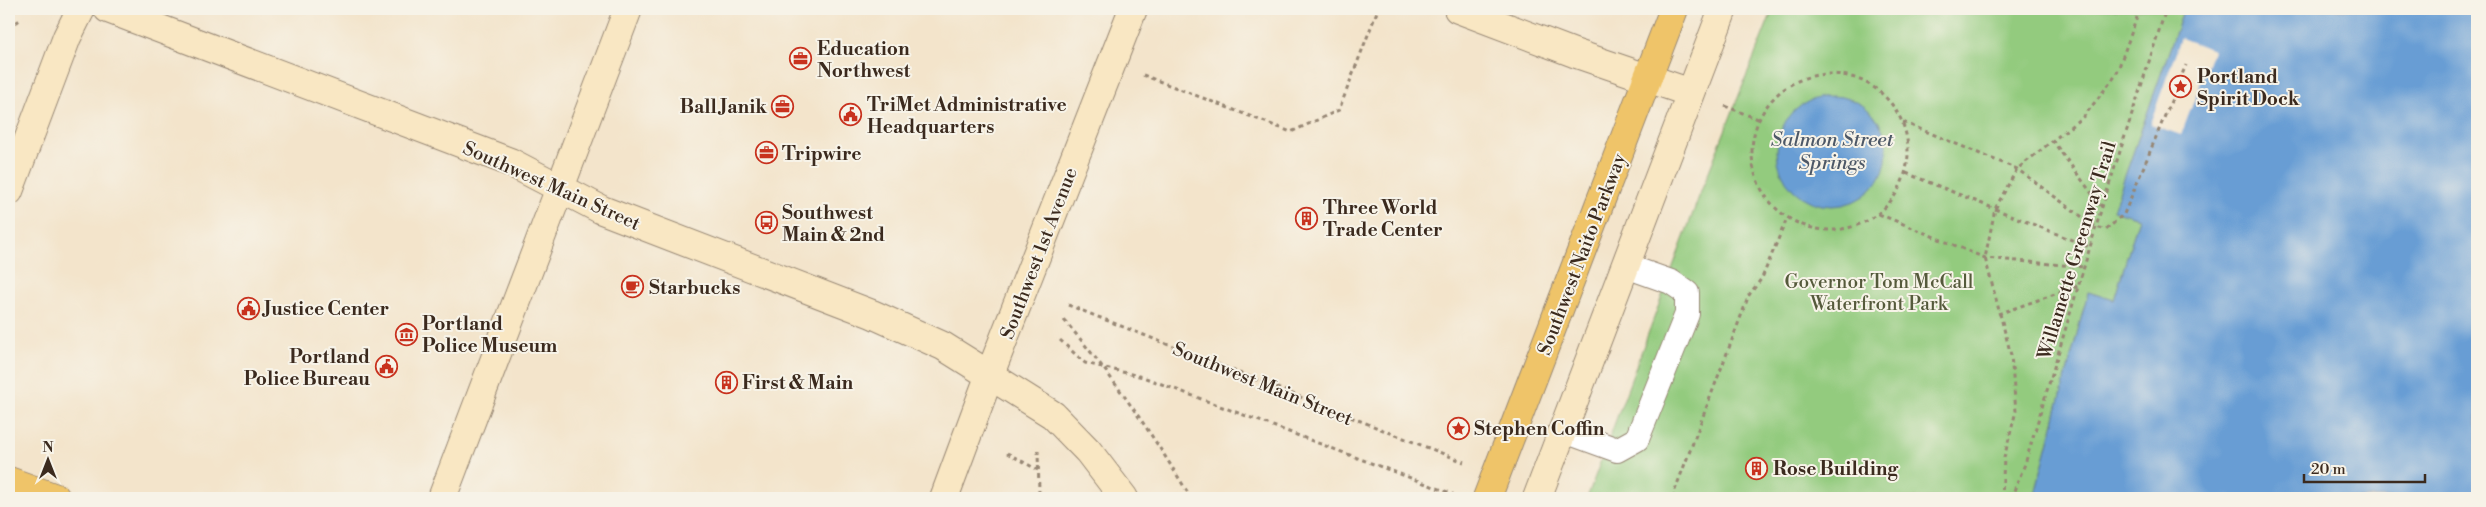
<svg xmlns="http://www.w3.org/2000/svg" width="2486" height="507" font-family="'Libre Bodoni',serif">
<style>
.green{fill:#93cb7e;stroke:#677a4e}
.water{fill:#679dd4;stroke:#516479}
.pier{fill:#f3e4cb}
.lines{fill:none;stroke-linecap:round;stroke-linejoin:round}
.lane-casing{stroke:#978774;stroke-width:26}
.secondary-casing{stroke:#978774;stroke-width:30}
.primary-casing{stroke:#978774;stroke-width:30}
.path{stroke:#978774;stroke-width:3;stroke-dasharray:4 4;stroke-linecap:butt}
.lane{stroke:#fff;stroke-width:24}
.secondary{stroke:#f9e7c3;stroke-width:28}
.primary{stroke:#efc469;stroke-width:28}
.labels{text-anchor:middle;stroke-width:4;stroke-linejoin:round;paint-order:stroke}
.poi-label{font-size:19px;font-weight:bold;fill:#3b2a1e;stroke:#f7f3e8;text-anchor:start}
.street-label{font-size:19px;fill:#3b2a1e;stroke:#f7f3e8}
.park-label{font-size:19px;fill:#555a3b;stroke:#f7f3e8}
.water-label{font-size:20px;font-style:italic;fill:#4d5867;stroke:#f7f3e8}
</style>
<rect width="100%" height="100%" fill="#f7f3e8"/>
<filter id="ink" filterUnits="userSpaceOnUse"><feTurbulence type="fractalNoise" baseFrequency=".02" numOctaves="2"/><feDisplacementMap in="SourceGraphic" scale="10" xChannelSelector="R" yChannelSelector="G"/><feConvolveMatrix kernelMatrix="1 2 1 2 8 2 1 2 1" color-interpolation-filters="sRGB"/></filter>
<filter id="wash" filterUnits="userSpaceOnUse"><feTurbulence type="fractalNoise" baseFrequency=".0096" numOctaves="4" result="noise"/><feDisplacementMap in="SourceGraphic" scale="20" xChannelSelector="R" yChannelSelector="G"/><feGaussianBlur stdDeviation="1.12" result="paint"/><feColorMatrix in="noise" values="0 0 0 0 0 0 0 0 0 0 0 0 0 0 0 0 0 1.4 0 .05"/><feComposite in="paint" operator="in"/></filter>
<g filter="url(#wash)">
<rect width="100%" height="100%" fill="#f3e4cb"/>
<path class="green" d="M 1773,9 L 2184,9 L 2113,210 L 2139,218 L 2114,300 L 2088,292 L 2034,498 L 1587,498 L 1700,194 Z"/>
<path class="water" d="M 2184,9 L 2477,9 L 2477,498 L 2034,498 L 2088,292 L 2114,300 L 2139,218 L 2113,210 Z
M1777 151a55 55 0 1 1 110 0a55 55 0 1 1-110 0Z"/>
<path class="pier" d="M 2181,38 L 2213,50 L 2181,135 L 2150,124 Z"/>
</g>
<g filter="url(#ink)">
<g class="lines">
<defs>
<path id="lane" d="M 1562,430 L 1617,450 L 1637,439 L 1687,314 L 1687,293 L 1671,282 L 1626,266"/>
<path id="secondary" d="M 108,9 L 510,162 L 602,210 L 872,314 L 943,346 L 1053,415 L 1088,451 L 1124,498
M 1458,9 L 1574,53 L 1691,93
M 9,191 L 67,37 L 81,9
M 442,498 L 628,9
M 944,498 L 990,374 L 1133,9
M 1537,498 L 1723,9"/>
<path id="primary" d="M 9,481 L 56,498
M 1487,498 L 1674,9"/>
</defs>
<use href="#lane" class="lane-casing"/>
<use href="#secondary" class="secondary-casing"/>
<use href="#primary" class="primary-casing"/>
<path class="path" d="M 9,27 L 20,20
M1752 152a78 78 0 1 1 156 0a78 78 0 1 1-156 0Z
M 1143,75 L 1291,132 L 1339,110 L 1378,9
M 1725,106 L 1758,119
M 1903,122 L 2017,169 L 2096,227 L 2106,230 L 2124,214 L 2186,65
M 2052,140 L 2102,207
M 1906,173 L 2089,247
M 1879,214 L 1985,258 L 2084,267
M 1068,305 L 1464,462
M 1998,314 L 2078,286
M 1064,320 C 1112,375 1153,435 1191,498
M 1060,340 L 1085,363 L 1143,377 L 1453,494
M 1038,450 L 1039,493
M 1007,453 L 1038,470
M 1672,498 L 1749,295 L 1762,278 L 1787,218
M 2002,498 L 2004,458 L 2016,411 L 2011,355 L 1985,258 L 1995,209 L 2017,169 L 2085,115 L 2116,75 L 2140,9
M 2011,498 L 2025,464 L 2102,207 L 2166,9"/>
<use href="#lane" class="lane"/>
<use href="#secondary" class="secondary"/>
<use href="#primary" class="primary"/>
</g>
</g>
<defs>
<symbol id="office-ring" viewBox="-11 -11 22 22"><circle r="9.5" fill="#f7f3e8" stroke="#c8321e" stroke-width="1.5"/><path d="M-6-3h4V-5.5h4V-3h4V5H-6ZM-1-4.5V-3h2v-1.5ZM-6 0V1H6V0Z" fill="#c8321e"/></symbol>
<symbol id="sight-ring" viewBox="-11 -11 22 22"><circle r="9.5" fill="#f7f3e8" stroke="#c8321e" stroke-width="1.5"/><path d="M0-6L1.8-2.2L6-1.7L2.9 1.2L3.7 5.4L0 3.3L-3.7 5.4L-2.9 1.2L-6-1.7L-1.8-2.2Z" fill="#c8321e"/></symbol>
<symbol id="civic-ring" viewBox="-11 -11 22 22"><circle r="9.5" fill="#f7f3e8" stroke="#c8321e" stroke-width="1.5"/><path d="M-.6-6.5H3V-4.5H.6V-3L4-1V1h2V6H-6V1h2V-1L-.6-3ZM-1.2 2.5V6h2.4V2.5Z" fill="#c8321e"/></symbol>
<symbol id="building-ring" viewBox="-11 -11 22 22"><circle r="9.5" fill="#f7f3e8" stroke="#c8321e" stroke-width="1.5"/><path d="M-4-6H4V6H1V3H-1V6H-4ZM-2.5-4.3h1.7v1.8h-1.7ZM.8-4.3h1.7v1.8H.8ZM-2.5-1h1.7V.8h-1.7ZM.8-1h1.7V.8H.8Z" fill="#c8321e"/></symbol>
<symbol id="bus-ring" viewBox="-11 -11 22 22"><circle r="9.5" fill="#f7f3e8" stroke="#c8321e" stroke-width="1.5"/><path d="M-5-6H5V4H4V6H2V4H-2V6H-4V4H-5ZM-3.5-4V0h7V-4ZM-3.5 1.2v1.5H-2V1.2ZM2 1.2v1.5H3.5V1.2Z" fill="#c8321e"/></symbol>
<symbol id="cafe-ring" viewBox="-11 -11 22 22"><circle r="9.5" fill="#f7f3e8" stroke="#c8321e" stroke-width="1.5"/><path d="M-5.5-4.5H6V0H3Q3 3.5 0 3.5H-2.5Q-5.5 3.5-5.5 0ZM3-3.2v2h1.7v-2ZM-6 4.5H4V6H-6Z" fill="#c8321e"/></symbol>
<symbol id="museum-ring" viewBox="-11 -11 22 22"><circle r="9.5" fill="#f7f3e8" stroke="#c8321e" stroke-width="1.5"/><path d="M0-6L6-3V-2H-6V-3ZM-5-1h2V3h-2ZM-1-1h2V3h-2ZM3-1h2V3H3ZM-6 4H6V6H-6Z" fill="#c8321e"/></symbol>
</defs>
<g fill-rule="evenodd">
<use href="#office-ring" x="788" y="46" width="25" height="25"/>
<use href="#sight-ring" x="2168" y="74" width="25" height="25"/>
<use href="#office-ring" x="770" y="94" width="25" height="25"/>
<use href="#civic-ring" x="838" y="102" width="25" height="25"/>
<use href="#office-ring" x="754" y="140" width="25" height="25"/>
<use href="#building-ring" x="1294" y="206" width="25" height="25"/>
<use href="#bus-ring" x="754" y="210" width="25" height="25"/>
<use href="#cafe-ring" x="620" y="274" width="25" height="25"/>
<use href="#civic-ring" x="236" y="296" width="25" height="25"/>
<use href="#museum-ring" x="394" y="322" width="25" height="25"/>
<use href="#civic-ring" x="374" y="354" width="25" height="25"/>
<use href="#building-ring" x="714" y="370" width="25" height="25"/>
<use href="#sight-ring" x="1446" y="416" width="25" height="25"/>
<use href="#building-ring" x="1744" y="456" width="25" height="25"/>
</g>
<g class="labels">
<g class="poi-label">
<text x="817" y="55">Education<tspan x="817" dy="22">Northwest</tspan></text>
<text x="2197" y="83">Portland<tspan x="2197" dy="22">Spirit Dock</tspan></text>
<text x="867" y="111">TriMet Administrative<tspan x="867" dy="22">Headquarters</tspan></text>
<text x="767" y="113" text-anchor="end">Ball Janik</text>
<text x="782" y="160">Tripwire</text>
<text x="1323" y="214">Three World<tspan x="1323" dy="22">Trade Center</tspan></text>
<text x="782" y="219">Southwest<tspan x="782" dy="22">Main &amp; 2nd</tspan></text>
<text x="649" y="294">Starbucks</text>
<text x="264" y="315">Justice Center</text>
<text x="422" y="330">Portland<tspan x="422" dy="22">Police Museum</tspan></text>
<text x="370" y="363" text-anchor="end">Portland<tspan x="370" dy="22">Police Bureau</tspan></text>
<text x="742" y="389">First &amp; Main</text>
<text x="1474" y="435">Stephen Coffin</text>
<text x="1773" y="475">Rose Building</text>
</g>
<g class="street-label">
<text transform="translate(552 185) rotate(24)" y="7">Southwest Main Street</text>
<text transform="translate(2076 250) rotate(-73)" y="7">Willamette Greenway Trail</text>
<text transform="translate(1038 253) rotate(-69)" y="7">Southwest 1st Avenue</text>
<text transform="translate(1581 254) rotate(-69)" y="7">Southwest Naito Parkway</text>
<text transform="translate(1263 383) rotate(22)" y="7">Southwest Main Street</text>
</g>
<g class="park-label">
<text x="1879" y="288">Governor Tom McCall<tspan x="1879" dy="22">Waterfront Park</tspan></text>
</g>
<g class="water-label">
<text x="1832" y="146">Salmon Street<tspan x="1832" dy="23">Springs</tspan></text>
</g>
</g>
<rect width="2486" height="507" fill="none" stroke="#f7f3e8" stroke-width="30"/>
<g transform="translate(48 460)" stroke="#f7f3e8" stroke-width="4" paint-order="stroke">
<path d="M0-4L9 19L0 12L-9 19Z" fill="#3b2a1e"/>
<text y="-8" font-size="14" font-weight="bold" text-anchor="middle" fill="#3b2a1e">N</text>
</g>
<path d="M2304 474v8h121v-8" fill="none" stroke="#3b2a1e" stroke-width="2.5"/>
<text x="2311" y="474" font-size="15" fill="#3b2a1e" stroke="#f7f3e8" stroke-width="4" paint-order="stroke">20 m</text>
</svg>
